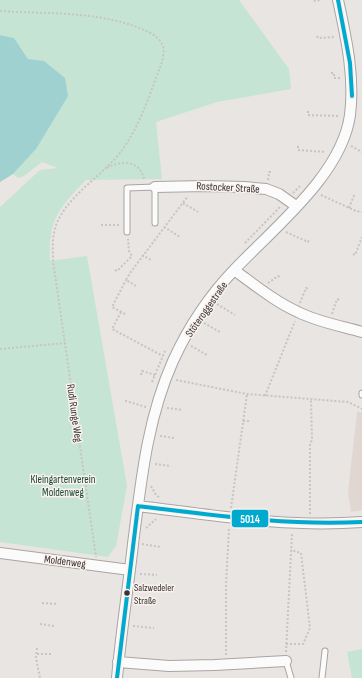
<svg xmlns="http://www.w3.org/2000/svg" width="362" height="678" font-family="'Sofia Sans Condensed',sans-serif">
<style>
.built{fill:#e1d7d2}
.green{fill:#c6e4d3}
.water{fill:#9ed1cf}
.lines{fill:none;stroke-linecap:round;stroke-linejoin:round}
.lane-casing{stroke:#a8a5a3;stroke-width:7}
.street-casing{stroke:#a8a5a3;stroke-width:12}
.path{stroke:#c6c4c4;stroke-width:2;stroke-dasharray:2 2;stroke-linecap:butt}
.lane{stroke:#fcfbfb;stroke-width:5}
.street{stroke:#fcfbfb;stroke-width:10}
.bus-1-casing{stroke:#f9f1ed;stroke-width:7}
.bus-1{stroke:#00a9ce;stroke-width:4}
.bus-dot{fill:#363332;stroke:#f9f1ed;stroke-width:1.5}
.labels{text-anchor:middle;stroke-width:3;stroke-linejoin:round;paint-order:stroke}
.bus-label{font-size:10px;fill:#363332;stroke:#f9f1ed;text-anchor:start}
.street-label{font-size:11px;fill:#363332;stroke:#f9f1ed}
.park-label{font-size:11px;fill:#194834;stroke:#f9f1ed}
.line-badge{stroke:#f9f1ed;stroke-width:1.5}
.badge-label{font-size:11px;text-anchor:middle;font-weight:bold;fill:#fff}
</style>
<rect width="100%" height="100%" fill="#e8e5e3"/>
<path class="built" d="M 357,412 L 362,412 L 362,510 L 351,512 L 348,492 Z"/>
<path class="green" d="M 0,0 L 239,0 L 289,69 L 291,89 L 217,102 L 156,122 L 162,179 L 86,180 C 59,208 48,219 50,261 L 87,256 L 127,486 L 116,546 L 108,557 L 0,542 L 0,207 L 40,170 L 58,168 L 42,162 L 24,176 L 18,178 L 13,174 L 36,149 L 44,61 L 28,59 L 14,38 L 0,35 Z
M 362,649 L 362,678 L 352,678 L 347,652 Z"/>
<path class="water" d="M 0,35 L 14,38 L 28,59 L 44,61 L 65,78 L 68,96 L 36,149 L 13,174 L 0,182 Z"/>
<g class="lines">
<defs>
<path id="lane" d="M 127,232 L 127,188 L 155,187 L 155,223
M 362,395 L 362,393
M 286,661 L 291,678
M 322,678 L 325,651"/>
<path id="street" d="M 155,187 L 205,186 L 244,187 L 266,189 L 279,194 L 296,206
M 234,270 C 255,285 274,301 298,312 C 318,322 341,326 362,332
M 138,506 C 213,515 287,528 362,522
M 0,553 L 130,570
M 118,662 L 169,666 L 215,665 L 286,661
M 117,678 C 121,633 128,589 133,544 C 141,482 147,419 173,361 C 188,328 210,295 235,269 C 275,227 342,174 350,115 C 355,77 346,37 338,0"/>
</defs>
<use href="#lane" class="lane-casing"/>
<use href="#street" class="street-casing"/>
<path class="path" d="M 314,0 L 315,1 L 320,0
M 0,11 C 46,14 93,11 137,27 C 146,31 157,34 162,44 C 165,49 163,56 162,62 C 151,91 141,123 123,149 C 104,176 60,199 54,233 C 52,242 53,252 53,261 L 96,557
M 317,36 L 318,38 L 335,37
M 331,73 L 334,73 L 334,78 L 341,78
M 308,111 L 308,115 L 339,116
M 298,146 L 298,150 L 326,152
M 351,146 L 362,152
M 107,168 C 121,160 141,160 144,180
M 268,180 L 269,172 L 271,172
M 293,193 L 300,186
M 321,195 L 356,211 L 362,212
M 183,203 L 198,212
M 349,208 L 355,193
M 102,224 L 102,225 L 119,225
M 164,227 L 180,237
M 286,232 L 308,242 L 309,239
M 245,243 L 281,206
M 353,254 L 355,255 L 362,237
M 142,255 L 151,260
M 115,270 L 117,271 L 132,256 L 129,251 L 128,239
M 268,283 L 278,276 L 280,277
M 136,286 L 126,280 L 130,273 L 188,196
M 300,303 L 306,288 L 308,289
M 217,304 L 235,315
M 121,312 L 112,329 L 163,356
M 125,314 L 112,307 L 126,280
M 332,314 L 337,299 L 340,300
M 204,323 L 220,332
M 191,346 L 207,355
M 0,349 L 65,343
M 141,375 L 142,371 L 155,375
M 176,380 L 247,394 L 348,402 L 362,409
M 152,382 L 165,351
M 265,396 L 295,321
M 126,400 L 126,401 L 146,407
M 167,408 L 182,410
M 243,421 L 251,421
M 160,436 L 174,438
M 155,464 L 171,466
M 151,486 L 156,495 L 160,498
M 231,508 L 247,394
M 310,514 L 310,444 L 312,440 L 311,400
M 146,528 L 156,519
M 142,544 L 161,547
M 140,574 L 157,575
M 137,601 L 157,603
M 42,603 L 56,604
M 40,624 L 54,626
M 133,626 L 154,628
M 286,644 L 303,644 L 310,628 L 301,553 L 291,550
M 37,648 L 36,658 L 40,678
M 286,652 L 292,533
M 37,654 L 53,654
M 226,655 L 226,585 L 229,528"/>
<use href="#lane" class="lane"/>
<use href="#street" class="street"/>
<defs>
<path id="bus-1" d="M 338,0 L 350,63 L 352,96
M 138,506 C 213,515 286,526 362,522
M 117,678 L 138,506"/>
</defs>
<use href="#bus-1" class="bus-1-casing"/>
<use href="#bus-1" class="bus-1"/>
</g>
<circle class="bus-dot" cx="127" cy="593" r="3.5"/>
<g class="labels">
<g class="bus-label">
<text x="134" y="591">Salzwedeler<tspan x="134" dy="13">Straße</tspan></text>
</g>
<g class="street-label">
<text transform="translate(228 187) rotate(3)" y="4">Rostocker Straße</text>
<text transform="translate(206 309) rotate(-55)" y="4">Stöteroggestraße</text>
<text transform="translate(75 413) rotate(82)" y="4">Rudi Runge Weg</text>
<text transform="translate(65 561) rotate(7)" y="4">Moldenweg</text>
</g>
<g class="park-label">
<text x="63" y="483">Kleingartenverein<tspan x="63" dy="13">Moldenweg</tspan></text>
</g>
</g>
<rect class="line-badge" x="231" y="509" width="38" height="19" rx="4" fill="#00a9ce"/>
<g class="badge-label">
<text x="250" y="523">5014</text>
</g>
</svg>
